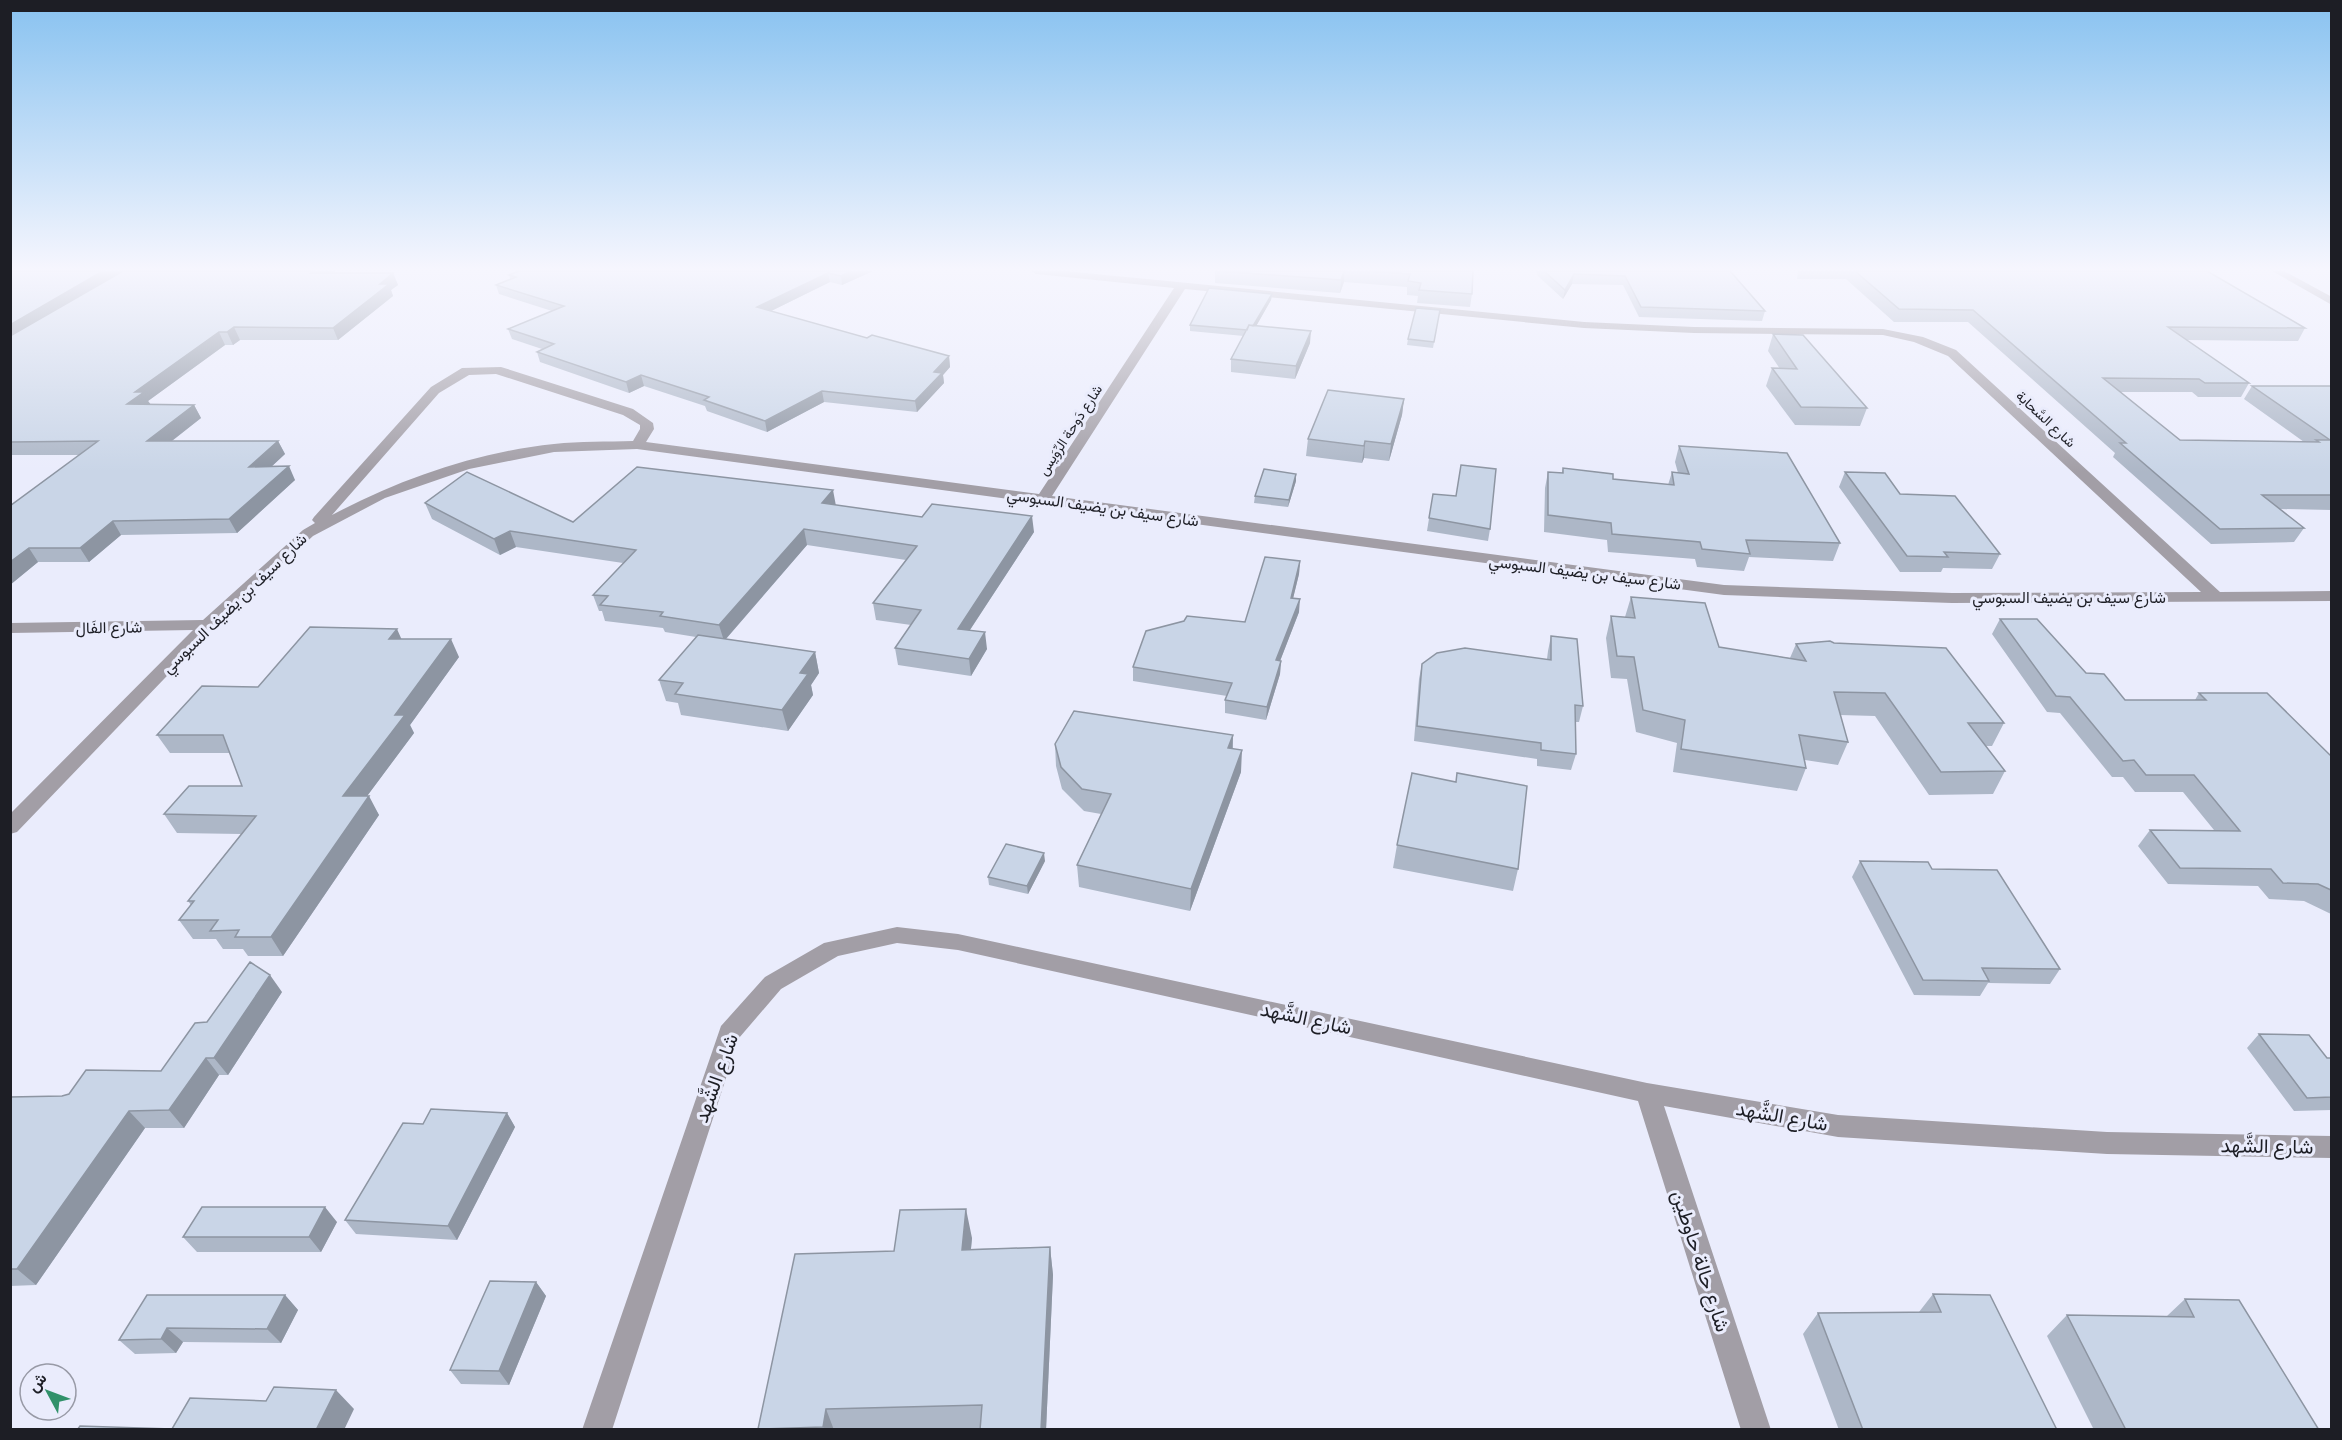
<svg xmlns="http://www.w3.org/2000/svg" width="2342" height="1440" font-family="Overpass,Vazirmatn,sans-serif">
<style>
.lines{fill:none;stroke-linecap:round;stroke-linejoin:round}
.street{fill:#a29ea6;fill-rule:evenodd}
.wall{fill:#adb7c7}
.shaded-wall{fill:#8d95a2}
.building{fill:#c9d5e7;stroke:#8d95a2;stroke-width:1.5}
.labels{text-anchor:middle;stroke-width:6;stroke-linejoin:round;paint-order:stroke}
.far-street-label{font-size:14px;fill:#1d1e25;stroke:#eaecfc}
.street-label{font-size:16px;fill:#1d1e25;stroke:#eaecfc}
.near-street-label{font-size:20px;fill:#1d1e25;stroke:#eaecfc}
</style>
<rect width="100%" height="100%" fill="#eaecfc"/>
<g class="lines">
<path class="street" d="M 1031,271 L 1065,271 L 1584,322 L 1694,327 L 1883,329 L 1923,337 L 1956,350 L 2220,592 L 2332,591 L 2332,601 L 1952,603 L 1724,595 L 637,449 L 554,452 L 469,469 L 385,498 L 313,536 L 213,628 L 17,832 L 10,834 L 10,814 L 193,630 L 10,633 L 10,623 L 203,620 L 303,530 L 315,523 L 312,520 L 314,517 L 431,387 L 462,368 L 501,367 L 633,409 L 653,423 L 654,429 L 646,442 L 1039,494 L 1174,288 L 1036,274 ZM 1185,289 L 1584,328 L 1694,333 L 1883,335 L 1914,342 L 1948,356 L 2201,592 L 1952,593 L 1724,585 L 1052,496 ZM 496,374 L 623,415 L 640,425 L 640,429 L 633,441 C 607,442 580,441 554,444 C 477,452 400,479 332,515 L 439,393 L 469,375 Z
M 2272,271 L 2284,271 L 2332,297 L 2332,305 Z
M 897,927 L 958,934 L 1647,1083 L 1838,1115 L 2107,1132 L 2332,1136 L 2332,1158 L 2107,1154 L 1838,1137 L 1664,1106 L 1771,1430 L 1741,1430 L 1638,1101 L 958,950 L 897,943 L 838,956 L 781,989 L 739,1038 L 612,1430 L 582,1430 L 721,1026 L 765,977 L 824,943 Z"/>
</g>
<path class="wall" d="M 10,271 L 335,271 L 332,273 L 393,273 L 398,285 L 391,290 L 393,296 L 338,340 L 240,340 L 233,345 L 225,345 L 148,401 L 151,405 L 194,405 L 201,418 L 172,441 L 278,441 L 285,454 L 272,466 L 295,480 L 237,533 L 121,535 L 89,562 L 38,562 L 10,585 L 10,506 L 80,455 L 10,455 Z
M 873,271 L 842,285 L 830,282 L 771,311 L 867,338 L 949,356 L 950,367 L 943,375 L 944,383 L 917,412 L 824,402 L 767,432 L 707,411 L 705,406 L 644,386 L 629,393 L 540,362 L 537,352 L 542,349 L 512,339 L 508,329 L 552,311 L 499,294 L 496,285 L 510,279 L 509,275 Z
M 1215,271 L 1473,271 L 1472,294 L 1470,307 L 1417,303 L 1418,296 L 1407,295 L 1407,287 L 1344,282 L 1340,293 L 1215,283 Z
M 1536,271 L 1730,271 L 1765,311 L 1762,321 L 1639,317 L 1623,285 L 1572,284 L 1563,299 L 1538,276 Z
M 1798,271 L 2207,271 L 2305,328 L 2298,341 L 2186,340 L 2249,383 L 2241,397 L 2198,397 L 2192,392 L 2120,392 L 2180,440 L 2304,442 L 2244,399 L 2252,386 L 2331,386 L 2331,510 L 2280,509 L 2304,528 L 2294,542 L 2211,544 L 2113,457 L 2115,453 L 1968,322 L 1894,322 L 1846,279 L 1797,279 Z
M 1272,294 L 1271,300 L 1256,326 L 1310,343 L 1295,379 L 1231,372 L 1231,359 L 1244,336 L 1190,331 L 1190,325 Z
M 1440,310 L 1433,348 L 1407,345 L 1408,339 Z
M 1773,334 L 1867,408 L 1860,426 L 1795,425 L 1766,386 L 1772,368 L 1780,369 L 1768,351 Z
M 1404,399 L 1402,415 L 1389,461 L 1364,458 L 1362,463 L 1306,456 L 1308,439 Z
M 1679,446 L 1840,543 L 1833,561 L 1749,557 L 1744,571 L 1697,567 L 1695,559 L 1608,552 L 1607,540 L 1544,532 L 1545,488 L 1548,472 L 1562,473 L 1563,468 L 1613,479 L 1668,485 L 1672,472 L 1678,473 L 1675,462 Z
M 1845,472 L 1900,494 L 2000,554 L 1992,569 L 1943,568 L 1941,572 L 1900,572 L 1839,487 Z
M 1296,481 L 1288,507 L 1254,503 L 1255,496 Z
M 1433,494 L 1490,529 L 1488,541 L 1427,531 Z
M 425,503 L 573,522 L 835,505 L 1034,532 L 970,630 L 987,649 L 971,676 L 898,665 L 895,648 L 911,625 L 876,620 L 873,603 L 906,560 L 807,545 L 726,639 L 815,652 L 819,673 L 811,685 L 813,695 L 788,731 L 681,715 L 678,703 L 666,701 L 659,680 L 696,637 L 665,632 L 663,628 L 605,621 L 602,611 L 599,611 L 593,595 L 623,563 L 516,547 L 500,555 L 432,519 Z
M 1300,561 L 1299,574 L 1293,598 L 1299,612 L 1280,661 L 1281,661 L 1280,674 L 1266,720 L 1225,713 L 1225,700 L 1227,696 L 1133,681 L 1133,667 L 1245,622 Z
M 1631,597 L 1719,647 L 1790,658 L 1796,644 L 2004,723 L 1992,746 L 1986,746 L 2005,771 L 1993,794 L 1929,795 L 1875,716 L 1840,715 L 1848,742 L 1838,765 L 1805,760 L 1806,768 L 1797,791 L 1673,772 L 1677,743 L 1636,732 L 1627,679 L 1611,678 L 1606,638 L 1611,616 L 1625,617 Z
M 2000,619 L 2086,673 L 2125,700 L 2195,700 L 2199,693 L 2331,756 L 2331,914 L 2304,901 L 2269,899 L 2258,886 L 2168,884 L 2138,846 L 2150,830 L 2214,830 L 2183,792 L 2135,792 L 2123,777 L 2112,777 L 2060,713 L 2047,712 L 1992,634 Z
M 1551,636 L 1583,706 L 1579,722 L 1575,722 L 1576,754 L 1571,770 L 1537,766 L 1537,759 L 1414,741 L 1419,679 L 1422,664 L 1547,659 L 1548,651 Z
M 401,639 L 459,657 L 410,725 L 414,733 L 367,796 L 379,815 L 283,956 L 248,956 L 243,949 L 223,949 L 216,939 L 193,939 L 179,920 L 191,905 L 188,901 L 241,834 L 177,833 L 164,814 L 242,786 L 230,753 L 170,753 L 157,735 L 258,687 Z
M 1233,735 L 1233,749 L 1241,772 L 1190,911 L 1079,887 L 1077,865 L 1101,814 L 1084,811 L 1062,789 L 1056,766 L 1055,744 Z
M 1456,781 L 1518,869 L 1513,891 L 1393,868 L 1397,845 Z
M 1045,861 L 1028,894 L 989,885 L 988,877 Z
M 1860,861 L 1932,869 L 2060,969 L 2050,984 L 1988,983 L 1980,996 L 1914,995 L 1852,877 Z
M 282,992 L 228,1075 L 219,1075 L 184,1128 L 145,1128 L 36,1285 L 10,1286 L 10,1097 L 62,1096 L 161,1071 L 207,1022 Z
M 2259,1034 L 2327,1058 L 2331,1058 L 2331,1110 L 2294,1111 L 2247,1048 Z
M 507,1113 L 515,1127 L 457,1240 L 356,1234 L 345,1220 L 423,1124 Z
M 337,1222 L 321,1252 L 197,1252 L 183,1237 Z
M 972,1238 L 971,1249 L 1050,1247 L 1053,1275 L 1046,1430 L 759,1430 L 758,1429 L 894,1251 Z
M 536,1282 L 546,1296 L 509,1385 L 461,1384 L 450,1370 Z
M 1933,1294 L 2057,1430 L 1839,1430 L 1803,1334 L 1818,1313 L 1919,1312 Z
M 285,1295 L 298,1310 L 281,1343 L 183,1342 L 176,1353 L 135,1354 L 119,1340 Z
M 2185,1299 L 2319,1430 L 2094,1430 L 2047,1336 L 2067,1315 L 2167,1316 Z"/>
<path class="shaded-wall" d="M 103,271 L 128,271 L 10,342 L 10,325 Z
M 314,271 L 335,271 L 316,285 L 311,273 Z
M 851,271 L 873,271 L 842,285 L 841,276 Z
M 1344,271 L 1344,282 L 1340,293 L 1341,280 Z
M 393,273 L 398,285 L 391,290 L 393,296 L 338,340 L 333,328 L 380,284 Z
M 828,273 L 830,282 L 759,317 L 757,307 Z
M 1574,274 L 1572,284 L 1563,299 L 1565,290 Z
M 1272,294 L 1271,300 L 1250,337 L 1250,331 Z
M 234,327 L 240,340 L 233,345 L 227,332 Z
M 1311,331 L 1310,343 L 1295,379 L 1296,366 Z
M 219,332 L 225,345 L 148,401 L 151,405 L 127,404 L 135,392 Z
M 949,356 L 950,367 L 943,375 L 944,383 L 917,412 L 915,401 L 934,372 Z
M 641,375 L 644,386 L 629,393 L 626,382 Z
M 822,391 L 824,402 L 767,432 L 765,421 Z
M 1404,399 L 1402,415 L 1389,461 L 1391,444 Z
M 194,405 L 201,418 L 155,454 L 147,441 Z
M 278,441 L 285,454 L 256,481 L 249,467 Z
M 1365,441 L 1364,458 L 1362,463 L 1364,446 Z
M 289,466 L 295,480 L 237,533 L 229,519 Z
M 1296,474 L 1296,481 L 1288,507 L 1289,500 Z
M 833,490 L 836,506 L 822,503 Z
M 1032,516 L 1034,532 L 960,645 L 958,629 Z
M 113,521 L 121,535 L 89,562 L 80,548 Z
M 804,529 L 807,545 L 724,641 L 719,625 Z
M 510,531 L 516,547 L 500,555 L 494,539 Z
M 29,548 L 38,562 L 10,585 L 10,562 Z
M 1300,561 L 1299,574 L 1290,611 L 1291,598 Z
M 1300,599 L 1299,612 L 1275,674 L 1276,660 Z
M 397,629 L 405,647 L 389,639 Z
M 985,632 L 987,649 L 971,676 L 969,659 Z
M 451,639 L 459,657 L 410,725 L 414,733 L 353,815 L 343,796 L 395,715 Z
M 815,652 L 819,673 L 811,685 L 813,695 L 788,731 L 782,710 L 800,673 Z
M 1281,661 L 1280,674 L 1266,720 L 1267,707 Z
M 1233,735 L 1232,757 L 1228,748 Z
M 1242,750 L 1241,772 L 1190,911 L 1191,889 Z
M 369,796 L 379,815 L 283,956 L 271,937 Z
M 1044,853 L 1045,861 L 1028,894 L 1027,886 Z
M 270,975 L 282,992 L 228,1075 L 214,1058 Z
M 206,1058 L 219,1075 L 184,1128 L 169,1110 Z
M 129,1111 L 145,1128 L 36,1285 L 17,1269 Z
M 507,1113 L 515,1127 L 457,1240 L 448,1226 Z
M 325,1207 L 337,1222 L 321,1252 L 309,1237 Z
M 966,1209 L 972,1238 L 968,1278 L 962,1250 Z
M 1050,1247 L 1053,1275 L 1046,1430 L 1041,1430 Z
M 536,1282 L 546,1296 L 509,1385 L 499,1371 Z
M 285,1295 L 298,1310 L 281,1343 L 267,1329 Z
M 167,1328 L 183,1342 L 176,1353 L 161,1339 Z
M 336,1390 L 354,1409 L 344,1430 L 316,1430 Z
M 826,1409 L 834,1430 L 825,1430 L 823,1427 Z"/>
<path class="building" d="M 10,271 L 103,271 L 10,325 Z
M 123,271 L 314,271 L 311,273 L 393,273 L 380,284 L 389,284 L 333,328 L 234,327 L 227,332 L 219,332 L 135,392 L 144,392 L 127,404 L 194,405 L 147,441 L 278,441 L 249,467 L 289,466 L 229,519 L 113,521 L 80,548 L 29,548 L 10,562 L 10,506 L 98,441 L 10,442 L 10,336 Z
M 519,271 L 851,271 L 841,276 L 828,273 L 757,307 L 867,338 L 872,335 L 949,356 L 934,372 L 942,373 L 915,401 L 822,391 L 765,421 L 704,400 L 709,397 L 641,375 L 626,382 L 537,352 L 554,344 L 508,329 L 564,306 L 496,285 L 516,277 L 509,275 Z
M 1219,271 L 1344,271 L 1341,280 Z
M 1370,271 L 1473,271 L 1472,294 L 1419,290 L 1421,283 L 1408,281 L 1410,274 Z
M 1544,271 L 1730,271 L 1765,311 L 1641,307 L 1625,276 L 1574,274 L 1565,290 Z
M 1855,271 L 2207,271 L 2305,328 L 2168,327 L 2249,383 L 2205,383 L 2199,379 L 2103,378 L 2180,440 L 2319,442 L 2316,440 L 2330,440 L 2252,386 L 2331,386 L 2331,495 L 2262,495 L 2304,528 L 2220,529 L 2120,443 L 2126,443 L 1973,310 L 1899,309 Z
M 1209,288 L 1272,294 L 1253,326 L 1249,325 L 1247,330 L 1190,325 Z
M 1416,308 L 1440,310 L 1434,342 L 1408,339 Z
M 1249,325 L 1311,331 L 1296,366 L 1231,359 Z
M 1773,334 L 1803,335 L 1867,408 L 1801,407 L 1772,368 L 1797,369 Z
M 1328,390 L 1404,399 L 1391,444 L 1365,441 L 1364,446 L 1308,439 Z
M 1679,446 L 1787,453 L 1840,543 L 1746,540 L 1750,554 L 1702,549 L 1700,542 L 1612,534 L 1611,523 L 1548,515 L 1548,472 L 1563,473 L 1563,468 L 1613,474 L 1613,479 L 1674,485 L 1672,472 L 1689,474 Z
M 1461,465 L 1496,469 L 1490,529 L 1429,518 L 1433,494 L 1456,496 Z
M 637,467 L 833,490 L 822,503 L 922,517 L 932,504 L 1032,516 L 958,629 L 985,632 L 969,659 L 895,648 L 921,610 L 873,603 L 917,546 L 804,529 L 719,625 L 660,616 L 663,612 L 600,605 L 608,596 L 593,595 L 636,550 L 510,531 L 494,539 L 425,503 L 467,472 L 573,522 Z
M 1264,469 L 1296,474 L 1289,500 L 1255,496 Z
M 1845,472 L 1885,473 L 1900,494 L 1955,496 L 2000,554 L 1944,552 L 1948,557 L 1907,556 Z
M 1265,557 L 1300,561 L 1291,598 L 1300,599 L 1276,660 L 1281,661 L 1267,707 L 1225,700 L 1232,683 L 1133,667 L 1146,631 L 1184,621 L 1187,616 L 1245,622 Z
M 1631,597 L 1705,603 L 1719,647 L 1806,661 L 1796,644 L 1830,641 L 1834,643 L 1946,648 L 2004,723 L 1968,723 L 2005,771 L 1941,772 L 1885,693 L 1834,692 L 1848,742 L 1799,735 L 1806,768 L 1681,749 L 1685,720 L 1643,710 L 1634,657 L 1617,656 L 1611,616 L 1635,618 Z
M 2000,619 L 2037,619 L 2086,673 L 2104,674 L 2125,700 L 2206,700 L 2199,693 L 2267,693 L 2331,756 L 2331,890 L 2318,884 L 2283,883 L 2271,869 L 2180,868 L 2150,830 L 2240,831 L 2194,775 L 2146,775 L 2134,760 L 2123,761 L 2070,697 L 2056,696 Z
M 310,627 L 397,629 L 389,639 L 451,639 L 395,715 L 405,715 L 343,796 L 369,796 L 271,937 L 235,937 L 239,930 L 210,931 L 218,920 L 179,920 L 194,901 L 188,901 L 256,816 L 164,814 L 189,786 L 242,786 L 223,735 L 157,735 L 202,686 L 258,687 Z
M 698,635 L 815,652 L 800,673 L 808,674 L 782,710 L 675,694 L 683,683 L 659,680 Z
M 1551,636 L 1577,639 L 1583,706 L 1575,705 L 1576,754 L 1541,750 L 1541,743 L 1417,726 L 1422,664 L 1437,653 L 1465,648 L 1551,660 Z
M 1074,711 L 1233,735 L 1228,748 L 1242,750 L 1191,889 L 1077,865 L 1111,794 L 1082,789 L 1061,767 L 1055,744 Z
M 1412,773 L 1456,782 L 1457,773 L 1527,786 L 1518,869 L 1397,845 Z
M 1006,844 L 1044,853 L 1027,886 L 988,877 Z
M 1860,861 L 1928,862 L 1932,869 L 1997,870 L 2060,969 L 1982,968 L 1989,981 L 1923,980 Z
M 250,962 L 270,975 L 214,1058 L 206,1058 L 169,1110 L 129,1111 L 17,1269 L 10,1269 L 10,1097 L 62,1096 L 69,1094 L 86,1070 L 161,1071 L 195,1023 L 207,1022 Z
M 2259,1034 L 2309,1035 L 2327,1058 L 2331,1058 L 2331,1097 L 2307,1098 Z
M 431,1109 L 507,1113 L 448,1226 L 345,1220 L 403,1123 L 423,1124 Z
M 202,1207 L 325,1207 L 309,1237 L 183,1237 Z
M 966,1209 L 962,1250 L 1050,1247 L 1041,1430 L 980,1430 L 982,1405 L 826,1409 L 823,1427 L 758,1429 L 795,1254 L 894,1251 L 900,1210 Z
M 490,1281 L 536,1282 L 499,1371 L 450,1370 Z
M 1933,1294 L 1990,1295 L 2057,1430 L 1863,1430 L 1818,1313 L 1941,1312 Z
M 147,1295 L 285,1295 L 267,1329 L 167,1328 L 161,1339 L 119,1340 Z
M 2185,1299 L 2239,1300 L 2319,1430 L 2126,1430 L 2067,1315 L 2194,1317 Z
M 274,1387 L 336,1390 L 316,1430 L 77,1430 L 80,1426 L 172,1429 L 190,1398 L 266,1401 Z"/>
<linearGradient id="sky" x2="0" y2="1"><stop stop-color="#88c2f0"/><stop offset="0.57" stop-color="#f6f6fe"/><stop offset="1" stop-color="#f6f6fe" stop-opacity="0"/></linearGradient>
<rect width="2342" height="472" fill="url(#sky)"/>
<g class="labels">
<g class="far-street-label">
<text transform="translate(2046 419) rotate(43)" y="5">شارع السَّحابة</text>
<text transform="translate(1070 430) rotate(-57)" y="5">شارع دَوحة الرِّوَيس</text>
</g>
<g class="street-label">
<text transform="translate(1103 507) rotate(8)" y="6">شارع سيف بن يضيف السبوسي</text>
<text transform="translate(1585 572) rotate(7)" y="6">شارع سيف بن يضيف السبوسي</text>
<text x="2069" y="603">شارع سيف بن يضيف السبوسي</text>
<text transform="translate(234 603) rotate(-44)" y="6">شارع سيف بن يضيف السبوسي</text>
<text transform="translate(109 627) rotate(-1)" y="6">شارع الفَال</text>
</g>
<g class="near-street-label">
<text transform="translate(1306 1018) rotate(12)" y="7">شارع الشَّهد</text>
<text transform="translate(716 1078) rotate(-70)" y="7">شارع الشَّهد</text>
<text transform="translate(1782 1116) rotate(10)" y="7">شارع الشَّهد</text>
<text transform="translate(2267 1146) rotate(1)" y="7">شارع الشَّهد</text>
<text transform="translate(1701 1261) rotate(72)" y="7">شارع حالة حاوطين</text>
</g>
</g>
<rect width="2342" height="1440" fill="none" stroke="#1d1e25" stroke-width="24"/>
<g transform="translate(48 1392) rotate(311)"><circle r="28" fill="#eaecfc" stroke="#989aa6" stroke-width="1.5"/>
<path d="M0-4.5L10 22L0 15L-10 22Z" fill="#31916a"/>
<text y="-9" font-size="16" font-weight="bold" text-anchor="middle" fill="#1d1e25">ش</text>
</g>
</svg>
